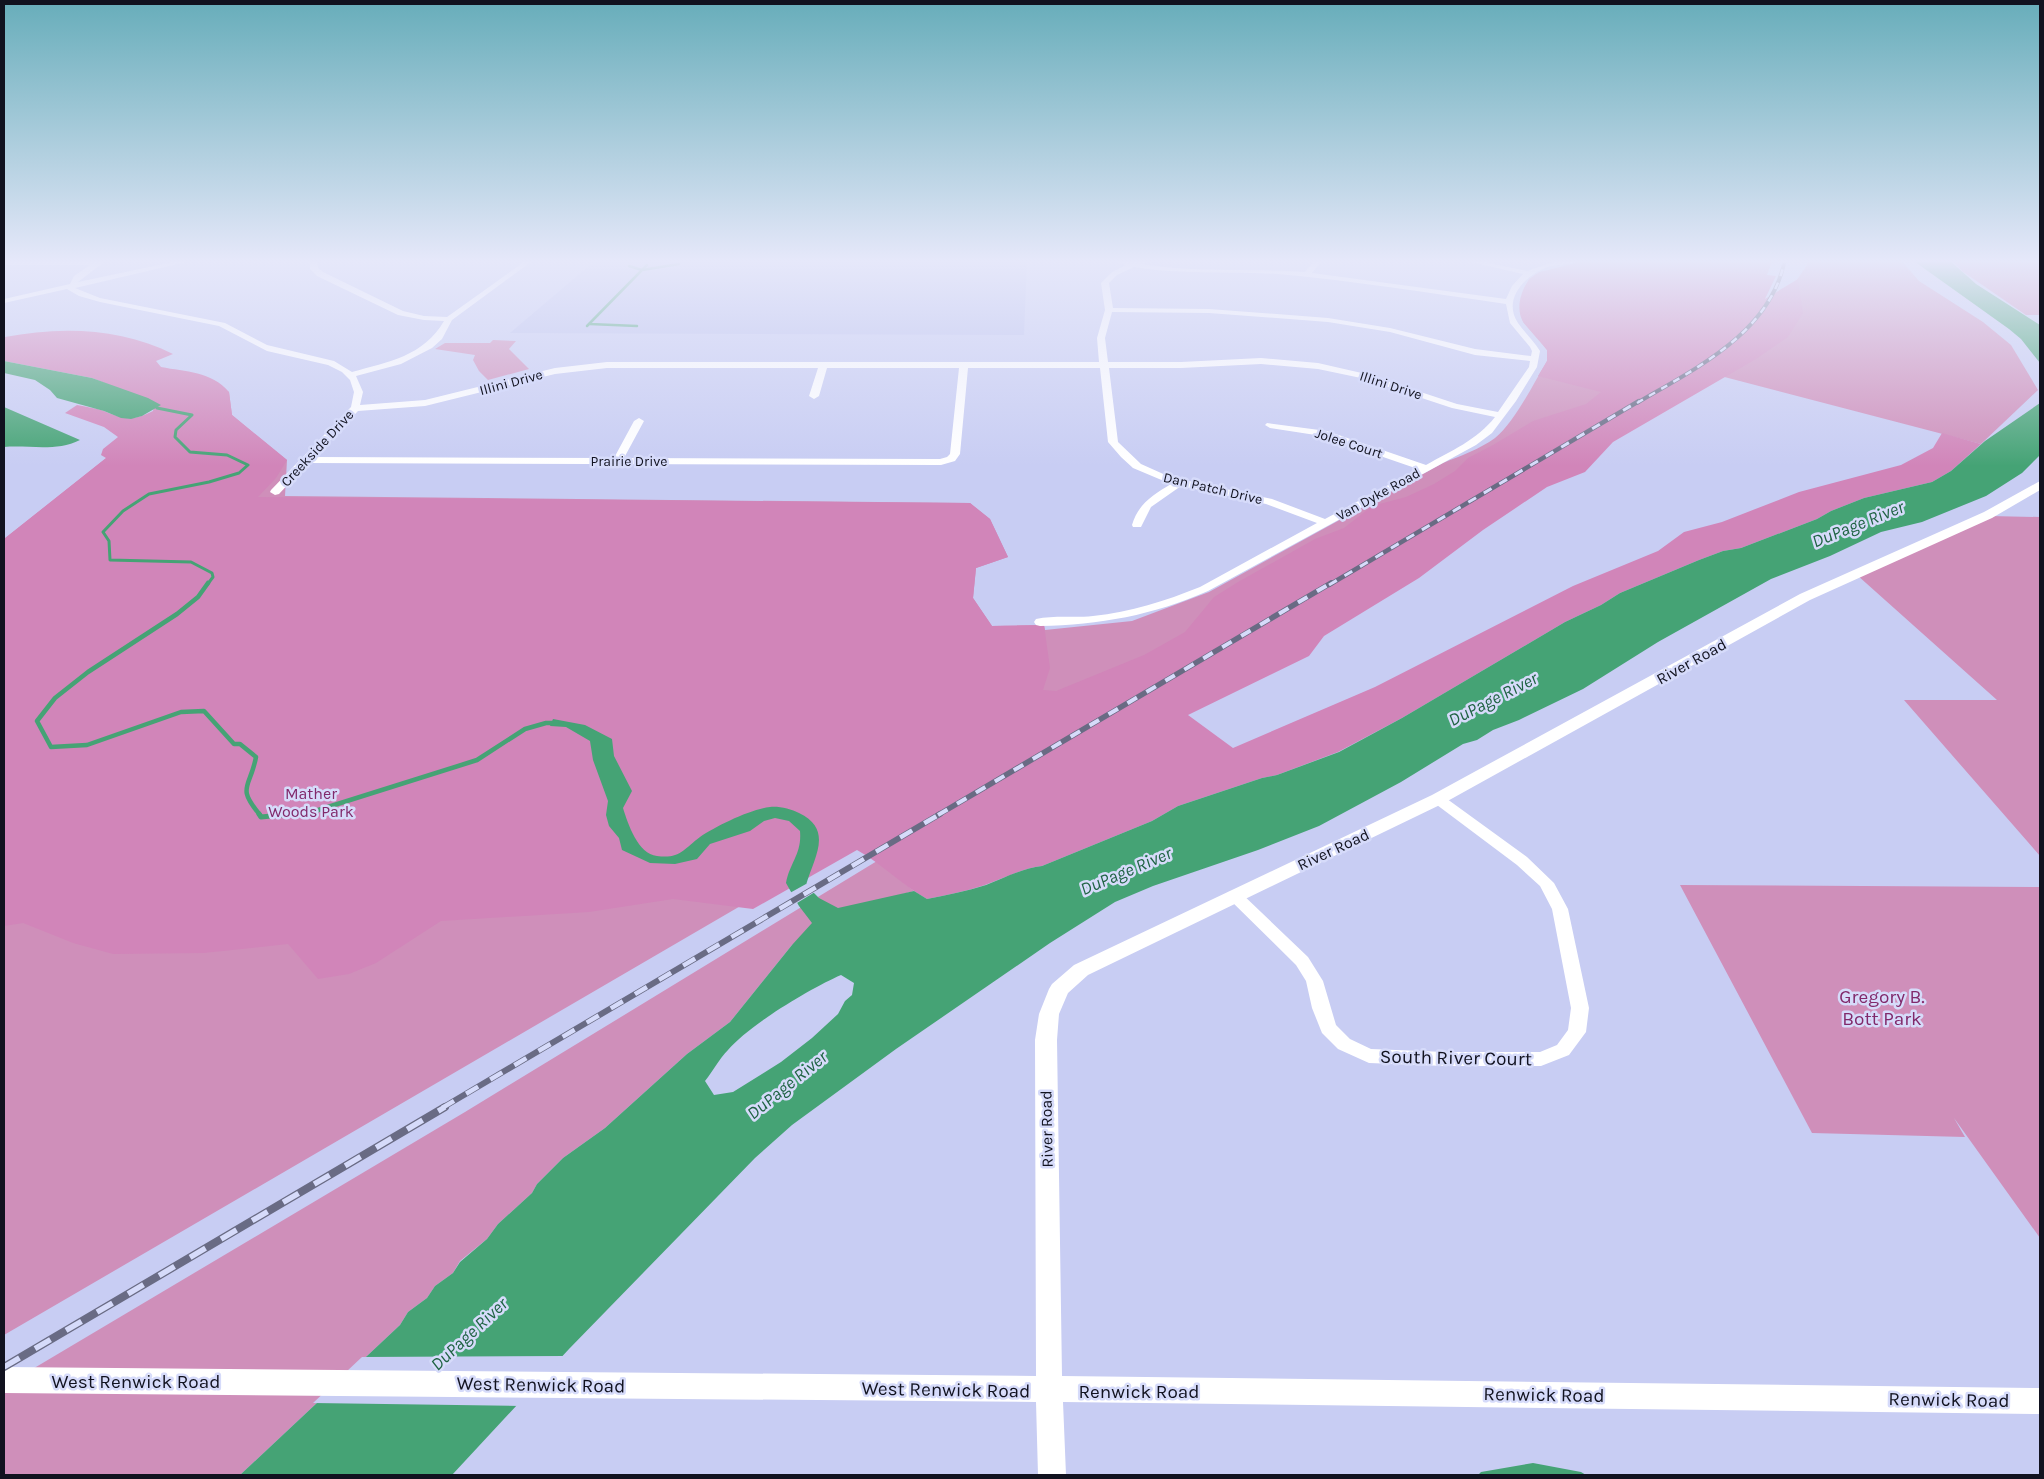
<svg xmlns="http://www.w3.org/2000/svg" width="2044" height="1479" font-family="Karla,sans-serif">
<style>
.built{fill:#bbc1ee}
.green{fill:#cf8fba}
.forest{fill:#d185b9}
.water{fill:#45a375;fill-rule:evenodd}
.pier{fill:#c8cdf3}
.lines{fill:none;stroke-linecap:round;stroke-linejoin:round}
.stream-far3{stroke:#45a375;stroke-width:2.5}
.stream-far2{stroke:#45a375;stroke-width:3}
.stream-far1{stroke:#45a375;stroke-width:4.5}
.stream{stroke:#45a375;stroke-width:5}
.minor{fill:#fff;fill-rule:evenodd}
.tertiary{fill:#fff;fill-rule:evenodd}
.rail-far4-casing{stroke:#696b84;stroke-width:4}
.rail-far3-casing{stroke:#696b84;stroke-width:4.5}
.rail-far2-casing{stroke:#696b84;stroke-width:5.5}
.rail-far1-casing{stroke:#696b84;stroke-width:6}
.rail-casing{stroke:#696b84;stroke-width:8}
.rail-far4{stroke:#d6dbfa;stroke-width:2.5;stroke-dasharray:7;stroke-linecap:butt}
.rail-far3{stroke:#d6dbfa;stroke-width:3;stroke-dasharray:9;stroke-linecap:butt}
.rail-far2{stroke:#d6dbfa;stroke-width:4;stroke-dasharray:11;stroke-linecap:butt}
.rail-far1{stroke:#d6dbfa;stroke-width:4.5;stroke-dasharray:14;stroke-linecap:butt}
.rail{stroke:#d6dbfa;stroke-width:5.5;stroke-dasharray:18;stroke-linecap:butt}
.labels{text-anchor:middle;stroke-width:5;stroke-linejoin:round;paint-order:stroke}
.far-street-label{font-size:14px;fill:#11121f;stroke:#d6dbfa}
.street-label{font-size:16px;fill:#11121f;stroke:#d6dbfa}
.park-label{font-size:16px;fill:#81296b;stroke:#d6dbfa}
.water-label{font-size:18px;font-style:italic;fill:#1f6343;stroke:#d6dbfa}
.near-park-label{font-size:19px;fill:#81296b;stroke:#d6dbfa}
.near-street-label{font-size:19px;fill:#11121f;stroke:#d6dbfa}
</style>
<rect width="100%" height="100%" fill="#c8cdf3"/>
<path class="built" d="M 597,259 L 1027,259 L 1024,335 L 510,333 Z"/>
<path class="green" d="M 1592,259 L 1773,259 L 1760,293 L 1714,339 L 4,1335 L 4,539 L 205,380 L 229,392 L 232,415 L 287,460 L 285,496 L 970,503 L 990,519 L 1008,557 L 976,568 L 973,598 L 992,626 L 1044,625 L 1045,630 L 1132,621 L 1209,592 L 1443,463 C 1460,456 1480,449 1495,438 C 1514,423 1534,383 1547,361 L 1547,350 L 1523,322 L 1520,312 L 1524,288 L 1529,279 L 1540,272 Z
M 1806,259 L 1900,259 L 1919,281 L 1983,322 L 2011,345 L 2038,390 L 1981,444 L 1713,374 L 1786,296 L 1807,265 Z
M 1952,259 L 2040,259 L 2040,315 L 2026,315 L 1962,271 Z
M 493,340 L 516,341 L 509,349 L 529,369 L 488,380 L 479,371 L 473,360 L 475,355 L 435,349 L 445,343 L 490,343 Z
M 1989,516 L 2040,517 L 2040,856 L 1904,700 L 1997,700 L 1857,575 Z
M 877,861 L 914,891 L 892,897 L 792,945 L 730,1022 L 687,1054 L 605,1128 L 563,1158 L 537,1184 L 532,1193 L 498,1224 L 487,1239 L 460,1261 L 453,1273 L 435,1286 L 427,1298 L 408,1312 L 400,1325 L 240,1475 L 4,1475 L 4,1386 L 465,1112 Z
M 1680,885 L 2040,887 L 2040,1238 L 1954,1118 L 1965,1137 L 1812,1133 Z"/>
<path class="forest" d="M 1563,270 L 1630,271 C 1646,277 1662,271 1679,271 C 1712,270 1743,271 1776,276 L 1765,299 L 1798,279 L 1803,313 L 1788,337 L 1756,359 L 1613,442 L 1585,472 L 1547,487 L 1483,530 L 1419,578 L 1324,636 L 1309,656 L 1188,715 L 1233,748 L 1375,687 L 1573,586 L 1658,551 L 1684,532 L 1722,522 L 1799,492 L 1901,465 L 1933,448 L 1942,433 L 1981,444 L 1951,471 L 1932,482 L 1864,498 L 1831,511 L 1817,519 L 1741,548 L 1723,551 L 1699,560 L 1620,593 L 1601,605 L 1565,622 L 1402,718 L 1338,752 L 1277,775 L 1262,778 L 1178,806 L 1152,821 L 1042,866 C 1023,868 1004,878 985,885 C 967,891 947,895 927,899 C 902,885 882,864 857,850 L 753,909 L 673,899 L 589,912 L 441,921 L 376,963 L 349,974 L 318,979 L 288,944 L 204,953 L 113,954 L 73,943 L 23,923 L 4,926 L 4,539 L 106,458 L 101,455 L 103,449 L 118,437 L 104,427 L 65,413 L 77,405 C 86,407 96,408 104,411 C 125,420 132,421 153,411 L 155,403 L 92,378 L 4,361 L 5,337 C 61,326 122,328 173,354 L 156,361 L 161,367 C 186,372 211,371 229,392 L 232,415 L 287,460 L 276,478 L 258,497 L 970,503 L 990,519 L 1008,557 L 976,568 L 973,598 L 992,626 L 1044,625 L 1050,668 L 1043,690 L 1056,691 L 1144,655 L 1185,632 L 1214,597 L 1238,582 L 1315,539 L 1344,528 L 1372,506 L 1406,497 L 1434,484 L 1455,471 L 1468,458 L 1493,445 L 1533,421 L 1586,404 L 1601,392 L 1538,376 L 1547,361 L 1547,350 C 1540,340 1531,332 1524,323 C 1513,308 1523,279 1540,272 C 1546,270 1556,271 1563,270 Z"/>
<path class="water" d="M 1911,259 L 1948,259 L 1976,284 L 2040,325 L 2040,363 L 2021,339 L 2009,329 Z
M 4,361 L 92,378 L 148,398 L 161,405 L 142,416 L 131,419 L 121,418 L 104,411 L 57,398 L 50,390 L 35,380 L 4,373 Z
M 2040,403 L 2040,455 L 2022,473 L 1986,496 L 1922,522 L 1881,532 L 1830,556 L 1771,579 L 1658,642 L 1583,689 L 1519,720 L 1493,730 L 1477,740 L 1463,744 L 1401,782 L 1319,826 L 1258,850 L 1153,886 L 1115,902 L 1050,943 L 896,1049 L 792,1125 L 755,1158 L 569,1349 L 452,1475 L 240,1475 L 400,1325 L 408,1312 L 427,1298 L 435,1286 L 453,1273 L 460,1262 L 487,1239 L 498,1224 L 532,1193 L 537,1184 L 563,1158 L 605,1128 L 687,1054 L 730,1022 L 792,945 L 812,923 L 799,906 L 786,883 C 790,862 802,854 800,831 L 789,821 L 775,818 L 764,821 L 750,831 L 710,844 L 697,859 L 675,864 L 650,863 L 622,850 L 619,838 L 609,826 L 606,815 L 608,801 L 593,760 L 590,741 L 566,727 L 550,726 L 553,719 L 585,725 L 612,739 L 614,756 L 632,791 L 623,808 C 628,824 638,854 657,856 C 680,859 684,849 700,837 C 716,826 751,809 770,807 C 779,806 791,809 799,813 C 834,830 814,857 806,885 L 819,898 L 838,908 L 914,891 L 927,899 C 947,895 967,891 986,885 C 1004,878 1023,868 1042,866 L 1152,821 L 1178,806 L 1262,778 L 1277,775 L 1339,752 L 1402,718 L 1565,622 L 1601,605 L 1620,593 L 1699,560 L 1723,551 L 1741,548 L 1817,519 L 1831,511 L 1864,498 L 1932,482 L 1951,471 L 1985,441 ZM 841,975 L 854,983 L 852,995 L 845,1001 L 838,1014 L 812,1038 L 781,1062 L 733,1092 L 714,1095 L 705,1081 C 713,1071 719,1059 728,1050 C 749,1025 811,988 841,975 Z
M 4,407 L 80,440 C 56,452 30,445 4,447 Z
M 1533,1463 L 1581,1472 L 1586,1475 L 1478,1475 L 1481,1472 Z"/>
<path class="pier" d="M 806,884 L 815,892 L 797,903 L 788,894 Z
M 566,1356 L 520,1406 L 313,1403 L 362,1357 Z"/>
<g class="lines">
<path class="stream-far3" d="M 629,266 L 642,270 L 647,265
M 590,324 L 637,326
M 587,326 L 642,270 L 679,264"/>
<path class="stream-far2" d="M 157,408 L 192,415 L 176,430 L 175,437 L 190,452 L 227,455 L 248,465 L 239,473 L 209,482 L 149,494 L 123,511 L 103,532 L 109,541 L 110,560 L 191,562 L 212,573 L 213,577 L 207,585"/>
<path class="stream-far1" d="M 208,583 L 198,597 L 177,614 L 88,672 L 55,698 L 37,721 L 51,747 L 87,745 L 181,712 L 204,711 L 234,744 L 240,744 L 256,757 C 250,789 236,786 260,815
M 279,815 L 312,812 L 477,760 L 525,729 L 546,723 L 557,723"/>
<path class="stream" d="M 259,814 L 261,817 L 292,814"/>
<path class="minor" d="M 100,259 L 108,259 L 78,282 L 187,259 L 199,259 L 75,288 L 100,298 L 225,323 L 267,345 L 334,361 L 352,372 C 388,362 424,356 444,321 L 424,320 L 398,315 L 317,276 L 310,269 L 310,259 L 316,259 L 318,268 L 323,272 L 403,311 L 424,316 L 447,317 L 528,259 L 535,259 L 452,320 L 442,339 L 432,348 L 401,364 L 356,376 L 363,392 L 360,405 L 425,400 L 555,368 L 607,362 L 1099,362 L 1097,338 L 1105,310 L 1101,283 L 1112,272 L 1126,265 L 1111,259 C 1118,259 1125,262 1133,262 C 1140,262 1147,259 1154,259 L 1142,264 C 1196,273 1251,268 1305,272 L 1316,259 L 1323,259 L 1312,273 L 1506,299 L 1512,286 L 1523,274 L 1458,259 L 1470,259 L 1527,271 L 1557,261 L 1582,259 C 1573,265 1558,264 1548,267 C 1525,275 1502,299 1518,323 C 1525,333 1534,341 1540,351 L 1537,367 L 1516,401 L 1492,433 L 1476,445 L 1208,591 C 1154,615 1099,625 1040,626 L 1036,625 L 1034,622 L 1036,619 C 1054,615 1075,618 1093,616 C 1131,612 1165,601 1200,587 L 1317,523 L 1266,504 L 1181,486 L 1151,507 L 1141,527 L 1133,527 L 1132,525 C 1138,504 1153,495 1171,484 L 1133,468 L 1121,457 L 1108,442 L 1100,368 L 968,368 L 960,454 L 955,461 L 941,465 L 308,463 L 279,494 L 275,495 L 270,492 L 271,490 L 351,407 L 354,392 L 350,380 L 342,372 L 328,365 L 267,351 L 219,326 L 100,302 L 79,296 L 67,289 L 4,303 L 4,299 L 70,284 L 74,276 L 90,265 L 4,265 L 4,261 L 96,261 ZM 1134,267 C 1182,275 1230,271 1278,274 C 1354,281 1430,293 1506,304 L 1510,323 L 1530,347 L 1532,351 L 1531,356 L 1475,349 L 1390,328 L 1328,318 L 1209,309 L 1113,308 L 1109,283 L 1117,275 ZM 1112,312 L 1209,313 L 1328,322 L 1390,332 L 1475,355 L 1530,361 L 1529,367 L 1498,412 L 1457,404 L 1366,374 L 1318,363 L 1261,358 L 1181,362 L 1108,362 L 1105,338 ZM 1261,364 L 1318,369 L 1361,378 L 1452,408 L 1495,417 C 1477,440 1451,451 1426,465 L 1327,431 L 1267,423 L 1265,425 L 1270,428 L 1322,436 L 1418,469 L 1325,519 L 1272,499 L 1170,477 L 1141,464 L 1118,442 L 1109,368 L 1181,368 ZM 607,368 L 818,368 L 809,396 L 814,399 L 819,396 L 827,368 L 959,368 L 950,454 L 947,457 L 940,459 L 624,458 L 644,421 L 639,418 L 634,421 L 614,458 L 314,457 L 358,411 L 425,406 L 555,374 Z
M 1438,794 L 1443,796 L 1527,857 L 1554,883 L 1568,909 L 1589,1008 L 1586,1032 L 1569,1055 L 1541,1066 L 1445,1066 L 1369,1063 L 1338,1049 L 1322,1033 L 1312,1008 L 1306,981 L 1296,965 L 1226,896 L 1228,892 L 1234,891 L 1240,892 L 1308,957 L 1323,981 L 1336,1025 L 1350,1039 L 1371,1049 L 1445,1052 L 1540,1052 L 1557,1045 L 1568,1030 L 1571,1008 L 1552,909 L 1540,886 L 1517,865 L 1433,802 L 1431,799 L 1433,796 Z"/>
<path class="tertiary" d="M 2040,481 L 2040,490 L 1992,518 L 1810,600 L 1444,803 L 1088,975 L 1068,993 L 1059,1014 L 1057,1040 L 1062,1376 L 2040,1388 L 2040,1414 L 1063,1402 L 1066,1475 L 1038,1475 L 1036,1402 L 4,1393 L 4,1367 L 1036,1376 L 1035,1040 L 1039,1014 L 1049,989 L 1052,984 L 1074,965 L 1432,795 L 1800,594 L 1984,512 Z"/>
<defs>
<path id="rail-far4" d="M 1637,403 C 1696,368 1771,333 1785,259"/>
<path id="rail-far3" d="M 1329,585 L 1639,401"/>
<path id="rail-far2" d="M 938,815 L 1331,583"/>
<path id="rail-far1" d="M 442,1108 L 940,814"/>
<path id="rail" d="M 4,1367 L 445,1107"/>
</defs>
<use href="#rail-far4" class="rail-far4-casing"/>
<use href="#rail-far3" class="rail-far3-casing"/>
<use href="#rail-far2" class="rail-far2-casing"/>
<use href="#rail-far1" class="rail-far1-casing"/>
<use href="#rail" class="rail-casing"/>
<use href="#rail-far4" class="rail-far4"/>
<use href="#rail-far3" class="rail-far3"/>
<use href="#rail-far2" class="rail-far2"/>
<use href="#rail-far1" class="rail-far1"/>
<use href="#rail" class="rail"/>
</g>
<linearGradient id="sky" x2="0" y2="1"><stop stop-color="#67adba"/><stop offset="0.56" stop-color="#e6e8fa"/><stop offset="1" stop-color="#e6e8fa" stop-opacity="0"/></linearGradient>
<rect width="2044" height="466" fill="url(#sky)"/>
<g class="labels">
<g class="far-street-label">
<text transform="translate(511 382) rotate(-15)" y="5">Illini Drive</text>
<text transform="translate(1391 385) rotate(18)" y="5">Illini Drive</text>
<text transform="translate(1349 443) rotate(18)" y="5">Jolee Court</text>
<text transform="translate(317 448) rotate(-47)" y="5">Creekside Drive</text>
<text x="629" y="466">Prairie Drive</text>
<text transform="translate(1213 488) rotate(13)" y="5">Dan Patch Drive</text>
<text transform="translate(1378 494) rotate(-29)" y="5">Van Dyke Road</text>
</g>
<g class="street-label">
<text transform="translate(1691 661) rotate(-29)" y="6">River Road</text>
<text transform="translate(1333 849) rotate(-25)" y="6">River Road</text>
<text transform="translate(1046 1129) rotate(-91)" y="6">River Road</text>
</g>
<g class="park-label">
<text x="311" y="799">Mather<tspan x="311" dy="18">Woods Park</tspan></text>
</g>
<g class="water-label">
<text transform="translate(1858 524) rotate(-22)" y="6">DuPage River</text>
<text transform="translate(1493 699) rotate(-27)" y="6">DuPage River</text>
<text transform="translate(1126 871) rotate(-23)" y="6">DuPage River</text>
<text transform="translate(787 1085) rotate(-39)" y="6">DuPage River</text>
<text transform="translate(469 1334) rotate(-43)" y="6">DuPage River</text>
</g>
<g class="near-park-label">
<text x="1882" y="1003">Gregory B.<tspan x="1882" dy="22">Bott Park</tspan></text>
</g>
<g class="near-street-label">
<text transform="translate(1456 1057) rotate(1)" y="7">South River Court</text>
<text x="136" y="1388">West Renwick Road</text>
<text transform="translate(541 1384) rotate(1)" y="7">West Renwick Road</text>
<text transform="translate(946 1389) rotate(1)" y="7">West Renwick Road</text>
<text x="1139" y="1398">Renwick Road</text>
<text transform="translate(1544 1394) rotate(1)" y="7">Renwick Road</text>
<text transform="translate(1949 1399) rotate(1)" y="7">Renwick Road</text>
</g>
</g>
<rect width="2044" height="1479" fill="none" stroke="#11121f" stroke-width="10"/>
</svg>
